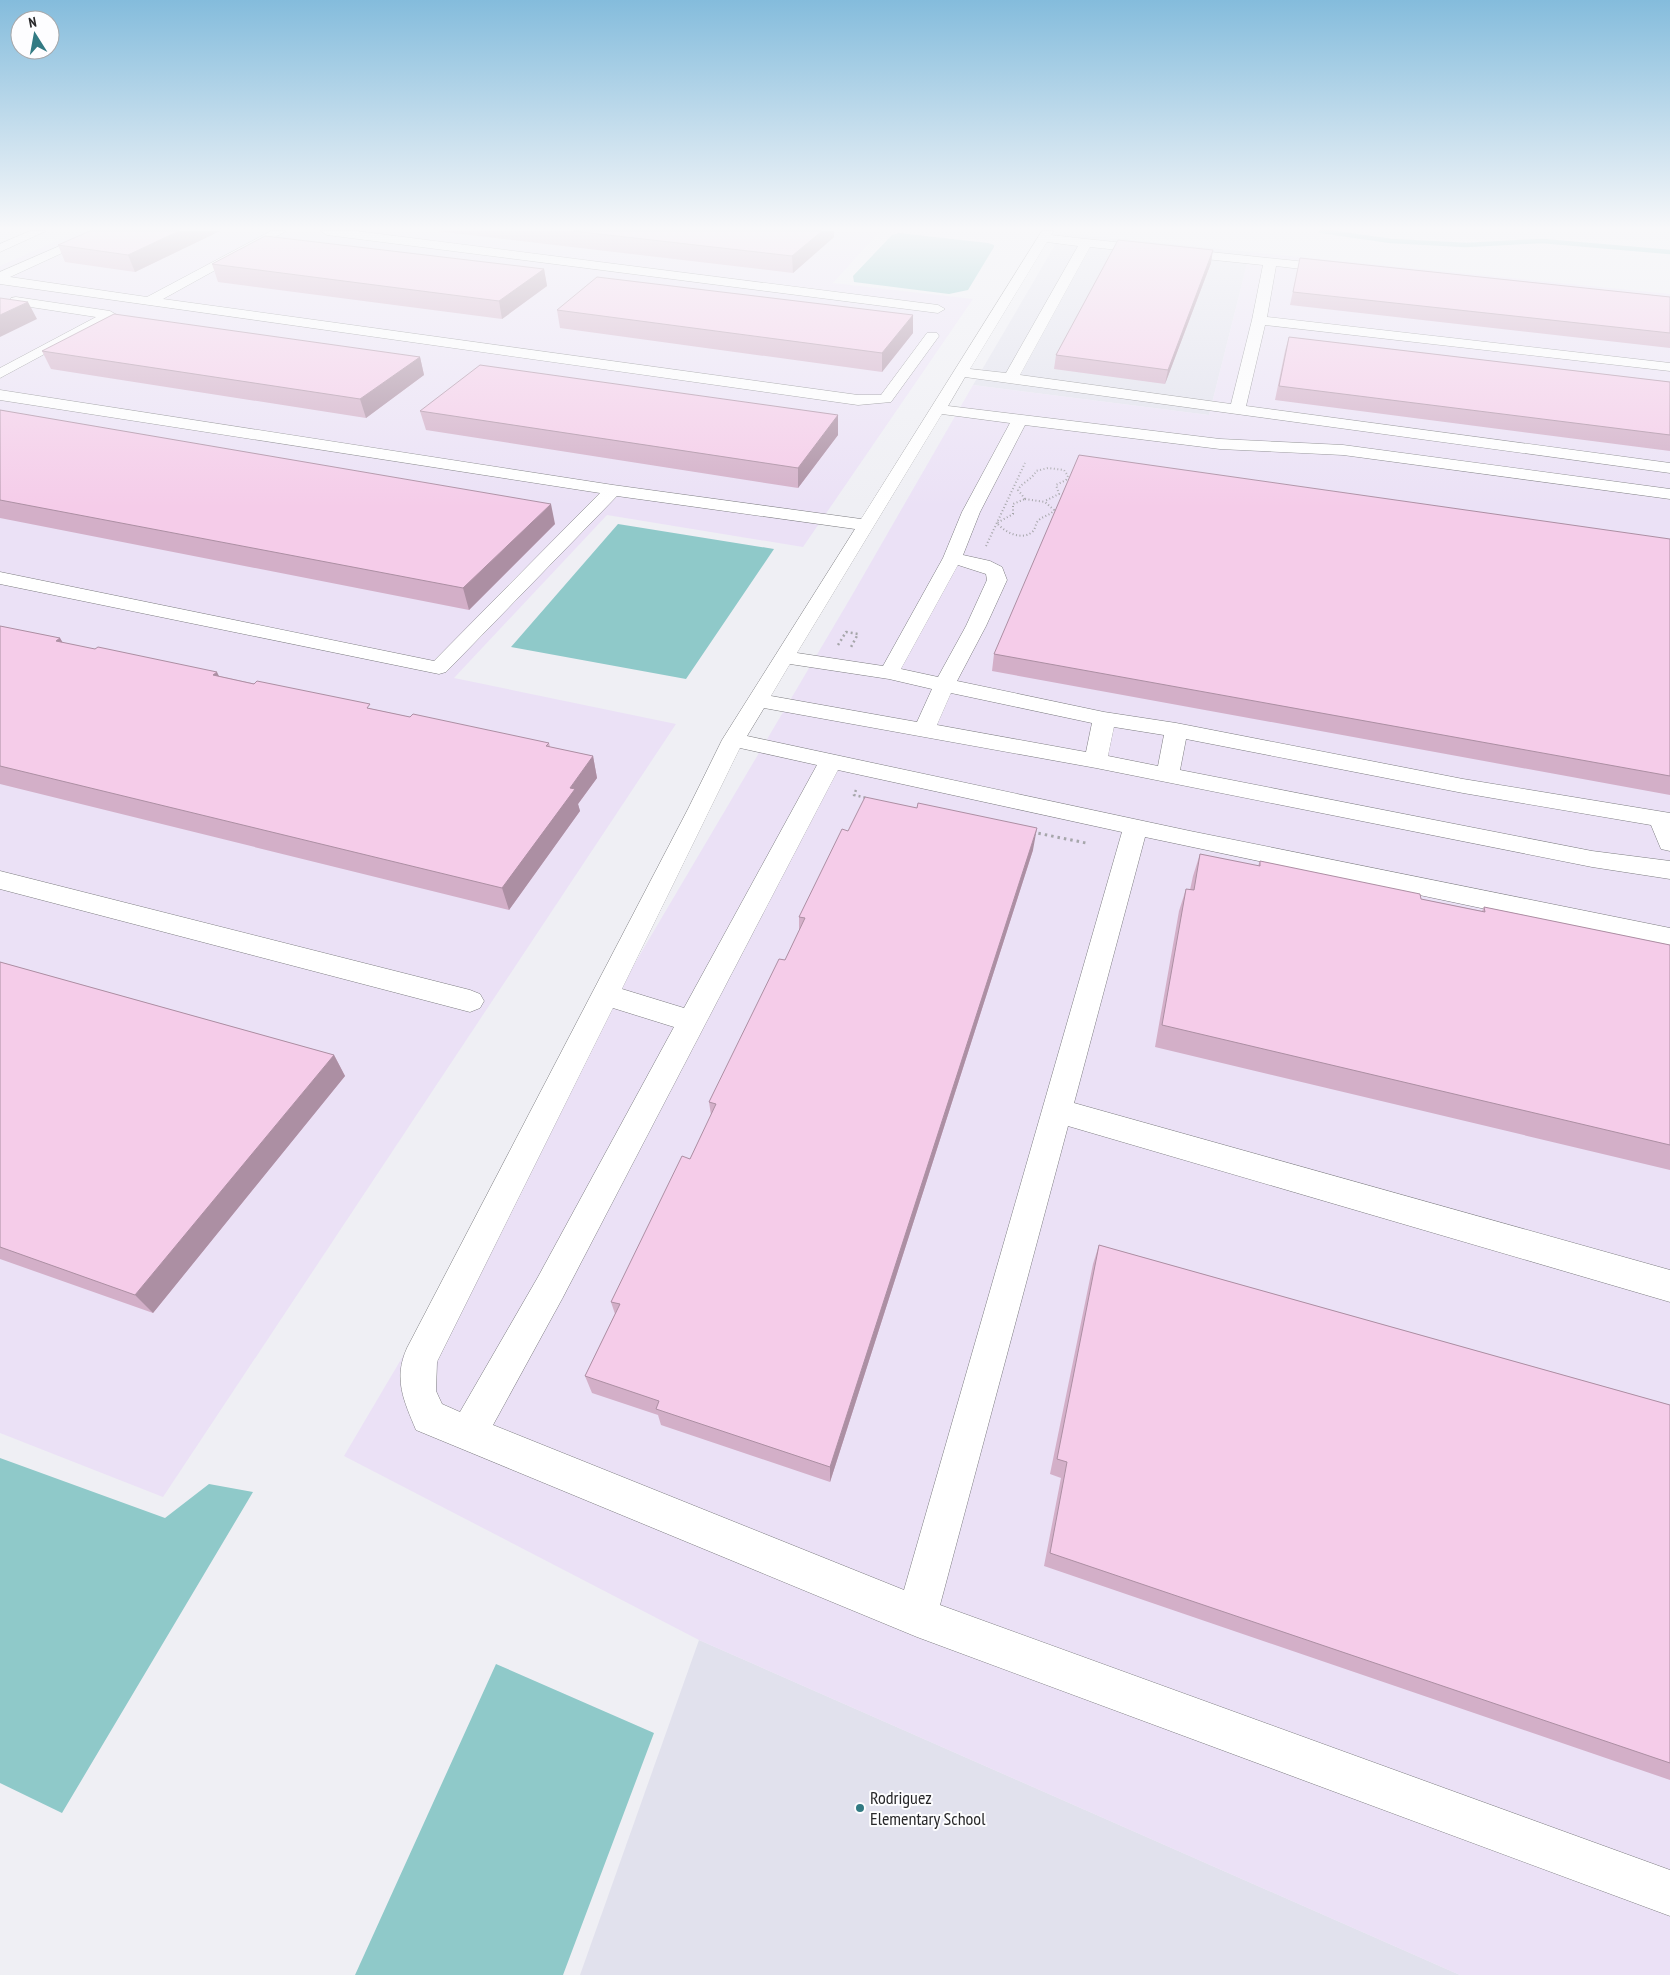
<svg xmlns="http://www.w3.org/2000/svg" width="1670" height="1975" font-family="'PT Sans Narrow',sans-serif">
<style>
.built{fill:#e1e1ed}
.industrial{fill:#ebe1f6}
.water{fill:#8fc9c9}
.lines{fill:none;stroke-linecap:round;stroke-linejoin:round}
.stream{stroke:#8fc9c9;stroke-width:4.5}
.minor-casing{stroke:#7d7d81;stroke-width:1}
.path-far2{stroke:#a6a6aa;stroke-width:2;stroke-dasharray:1 2.5;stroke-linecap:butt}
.path-far1{stroke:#a6a6aa;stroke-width:2.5;stroke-dasharray:2 3;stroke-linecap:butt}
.path{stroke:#a6a6aa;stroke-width:3;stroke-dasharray:2.5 4;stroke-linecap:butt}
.minor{fill:#fff;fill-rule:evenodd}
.wall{fill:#d3afc8}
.shaded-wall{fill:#ac8fa3}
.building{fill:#f5cce9;stroke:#ac8fa3}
.poi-dot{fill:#327a83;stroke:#fdfdff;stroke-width:2}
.labels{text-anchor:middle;stroke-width:4;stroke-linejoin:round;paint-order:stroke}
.near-poi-label{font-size:18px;fill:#272729;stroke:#fdfdff;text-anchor:start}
</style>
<rect width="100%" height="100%" fill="#efeff4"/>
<path class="built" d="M 1062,233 L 1250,252 L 1209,415 L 973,385 Z
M 699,1640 L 1460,1975 L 580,1975 Z"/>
<path class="industrial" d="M 79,231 L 880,231 L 833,283 L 973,299 L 803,547 L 607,515 L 454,678 L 676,724 L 163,1497 L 0,1433 L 0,266 Z
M 1250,252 L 1670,294 L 1670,1975 L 1460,1975 L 699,1640 L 344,1456 L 851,597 L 973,385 L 1209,415 Z"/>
<path class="water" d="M 899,233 L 988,243 L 994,245 L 994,247 L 968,290 L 949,294 L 854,282 L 853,276 L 892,235 Z
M 618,524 L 774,549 L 686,679 L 511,647 Z
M 0,1458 L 165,1518 L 209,1484 L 253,1492 L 62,1813 L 0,1783 Z
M 496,1664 L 654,1733 L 563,1975 L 355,1975 Z"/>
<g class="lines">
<path class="stream" d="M 1321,231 L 1391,241 L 1466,245 L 1542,241 L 1670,252"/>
<defs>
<path id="minor" d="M 30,231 L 46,231 L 0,252 L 0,244 Z
M 94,231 L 110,231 L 10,277 L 147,297 L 271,231 L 286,231 L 163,299 L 858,395 L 881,395 L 927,333 L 937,333 L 939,336 L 891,402 L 858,405 L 0,284 L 0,272 Z
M 321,231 L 356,231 L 938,305 L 945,309 L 938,313 L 327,235 Z
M 1042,231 L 1054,231 L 1051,235 L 1086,239 L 1335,265 L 1341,269 L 1335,273 L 1276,266 L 1267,317 L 1670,363 L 1670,371 L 1265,325 L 1246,406 L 1670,463 L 1670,473 L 965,377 L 948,406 L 1220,439 L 1343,445 L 1670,489 L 1670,499 L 1343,455 L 1220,449 L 1025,425 L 980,512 L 963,555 L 990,561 L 1002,567 L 1007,580 L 986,626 L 957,681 L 1104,712 L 1176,723 L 1463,779 L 1670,813 L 1670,851 L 1661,849 L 1651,825 L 1463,793 L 1186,739 L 1180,770 L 1592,851 L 1670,861 L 1670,879 L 1592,867 L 1096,768 L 764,708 L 747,736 L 1190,831 L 1670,928 L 1670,948 L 1145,837 L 1074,1103 L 1670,1270 L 1670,1302 L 1068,1126 L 940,1605 L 1670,1870 L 1670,1916 L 917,1637 L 416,1430 C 404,1401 393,1379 407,1348 L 688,809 L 722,740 L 855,529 L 617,496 L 446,672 L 439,674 L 0,584 L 0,572 L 434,661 L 600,493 L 0,400 L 0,390 L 613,485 L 861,519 ZM 1047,242 L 1078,246 L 1006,373 L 970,369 ZM 1090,247 L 1263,265 L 1252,320 L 1231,404 L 1020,375 ZM 942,414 L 1010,423 L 962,512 L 943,558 L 883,666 L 797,653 ZM 958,565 L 986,574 L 987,580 L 966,626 L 938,677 L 901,669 ZM 790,664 L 889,679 L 932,689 L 917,722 L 771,696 ZM 951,693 L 1092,723 L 1086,752 L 937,725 ZM 1114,727 L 1164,735 L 1158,766 L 1108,756 ZM 740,748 L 817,765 L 684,1008 L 622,989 ZM 838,770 L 1122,832 L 904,1590 L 493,1425 L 562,1299 ZM 613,1008 L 674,1027 L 538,1277 L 460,1412 L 442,1404 L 436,1391 L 437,1362 Z
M 16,297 L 110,311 L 117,315 L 0,378 L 0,368 L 96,317 L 11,304 L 9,301 L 11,298 Z
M 0,871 L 470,990 L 480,994 L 484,1001 L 480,1008 L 470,1012 L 0,889 Z"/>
</defs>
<use href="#minor" class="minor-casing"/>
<path class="path-far2" d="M 1025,499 L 1045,502 L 1054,510 C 1050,516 1042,516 1038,521 C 1035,524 1036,529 1032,532 C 1022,541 1004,532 997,523 L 1013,514 L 1013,504 Z
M 1025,499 L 1018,490 C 1022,482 1032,480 1036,471 L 1048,468 L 1064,470 L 1068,476 L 1066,480 L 1056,485 L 1059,494 L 1045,501
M 986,546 L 1025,463"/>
<path class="path-far1" d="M 838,645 L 846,632 L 858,634 L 851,647
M 856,790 L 854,795 L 867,798"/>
<path class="path" d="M 1032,832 L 1086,843"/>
<use href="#minor" class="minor"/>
</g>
<path class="wall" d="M 220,231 L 135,272 L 65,262 L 58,245 Z
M 436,231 L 834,231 L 834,237 L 793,273 Z
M 1300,258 L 1670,297 L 1670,348 L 1290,305 Z
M 1211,263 L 1165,384 L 1054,369 L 1056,355 Z
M 212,264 L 544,269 L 547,286 L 502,319 L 218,282 Z
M 557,310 L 913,333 L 882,372 L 560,328 Z
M 1289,337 L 1670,382 L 1670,451 L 1275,400 L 1285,351 Z
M 42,351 L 420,357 L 424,375 L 366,418 L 51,369 Z
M 0,410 L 555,524 L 469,610 L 0,518 Z
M 420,411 L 838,415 L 838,435 L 798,488 L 426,430 Z
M 1670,539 L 1670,795 L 992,671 L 994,654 Z
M 0,626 L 60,638 L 63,643 L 219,676 L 410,717 L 549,743 L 550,747 L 593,756 L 597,778 L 578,804 L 580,811 L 509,910 L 0,784 Z
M 848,831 L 1033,850 L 830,1482 L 661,1425 L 658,1415 L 592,1393 L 585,1376 L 615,1314 L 611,1302 L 690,1159 L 711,1115 L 709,1102 L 785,960 L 799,931 L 799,917 Z
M 1200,854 L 1258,866 L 1260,861 L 1421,899 L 1482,911 L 1484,907 L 1670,945 L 1670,1170 L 1155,1047 L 1179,911 L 1186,889 L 1190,890 L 1193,876 Z
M 0,962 L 334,1055 L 345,1076 L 153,1313 L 0,1259 Z
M 1099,1245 L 1670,1405 L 1670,1780 L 1044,1566 L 1061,1478 L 1050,1474 L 1093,1264 Z"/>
<path class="shaded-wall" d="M 179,231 L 220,231 L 135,272 L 128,255 Z
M 822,231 L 834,231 L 834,237 L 793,273 L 792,256 Z
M 1213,250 L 1211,263 L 1165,384 L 1168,370 Z
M 544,269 L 547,286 L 502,319 L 499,301 Z
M 28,302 L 37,319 L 0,337 L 0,315 Z
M 913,315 L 913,333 L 882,372 L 882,353 Z
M 420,357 L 424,375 L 366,418 L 360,399 Z
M 838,415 L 838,435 L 798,488 L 798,468 Z
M 551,504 L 555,524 L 469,610 L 463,588 Z
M 60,638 L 72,660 L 56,641 Z
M 217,672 L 227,693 L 213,675 Z
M 593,756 L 597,778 L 578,804 L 580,811 L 509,910 L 502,888 L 570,788 Z
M 1037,828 L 1033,850 L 830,1482 L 830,1467 Z
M 334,1055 L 345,1076 L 153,1313 L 135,1295 Z"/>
<path class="building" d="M 90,231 L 179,231 L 128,255 L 58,245 Z
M 573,231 L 822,231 L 792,256 Z
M 265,236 L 544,269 L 499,301 L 212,264 Z
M 1118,240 L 1213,250 L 1168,370 L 1056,355 Z
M 1300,258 L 1670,297 L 1670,333 L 1293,292 Z
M 597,277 L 913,315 L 882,353 L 557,310 Z
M 0,298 L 28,302 L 0,315 Z
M 114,314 L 420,357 L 360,399 L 42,351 Z
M 1289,337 L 1670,382 L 1670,435 L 1279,386 Z
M 480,365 L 838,415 L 798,468 L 420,411 Z
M 0,410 L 551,504 L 463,588 L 0,500 Z
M 1079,455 L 1670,539 L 1670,776 L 994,654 Z
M 0,626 L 60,638 L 56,641 L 95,649 L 98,647 L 217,672 L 213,675 L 254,684 L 257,681 L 370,704 L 367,708 L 410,717 L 413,714 L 549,743 L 546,746 L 593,756 L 570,788 L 575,789 L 502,888 L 0,766 Z
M 865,797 L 917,808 L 918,803 L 1037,828 L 830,1467 L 656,1409 L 659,1401 L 585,1376 L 620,1304 L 611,1302 L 682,1156 L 690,1159 L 716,1104 L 709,1102 L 779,959 L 785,960 L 805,918 L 799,917 L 842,829 L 848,831 Z
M 1200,854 L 1260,866 L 1260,861 L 1420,894 L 1421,899 L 1485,912 L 1484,907 L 1670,945 L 1670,1145 L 1162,1025 L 1186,889 L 1194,890 Z
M 0,962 L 334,1055 L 135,1295 L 0,1247 Z
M 1099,1245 L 1670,1405 L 1670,1763 L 1050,1553 L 1067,1462 L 1057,1459 Z"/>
<linearGradient id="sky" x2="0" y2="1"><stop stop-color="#84bcdc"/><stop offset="0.45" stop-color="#f8f8fa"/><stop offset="1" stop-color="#f8f8fa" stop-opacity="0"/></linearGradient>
<rect width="1670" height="508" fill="url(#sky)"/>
<circle class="poi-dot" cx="860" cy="1808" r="5"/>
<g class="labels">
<g class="near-poi-label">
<text x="870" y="1804">Rodriguez<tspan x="870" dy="21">Elementary School</tspan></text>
</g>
</g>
<g transform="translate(35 35) rotate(349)"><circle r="24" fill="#fdfdff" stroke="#a7a7a9"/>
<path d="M0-4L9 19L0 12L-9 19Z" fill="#327a83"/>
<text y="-8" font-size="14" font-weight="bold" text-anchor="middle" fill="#272729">N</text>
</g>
</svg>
